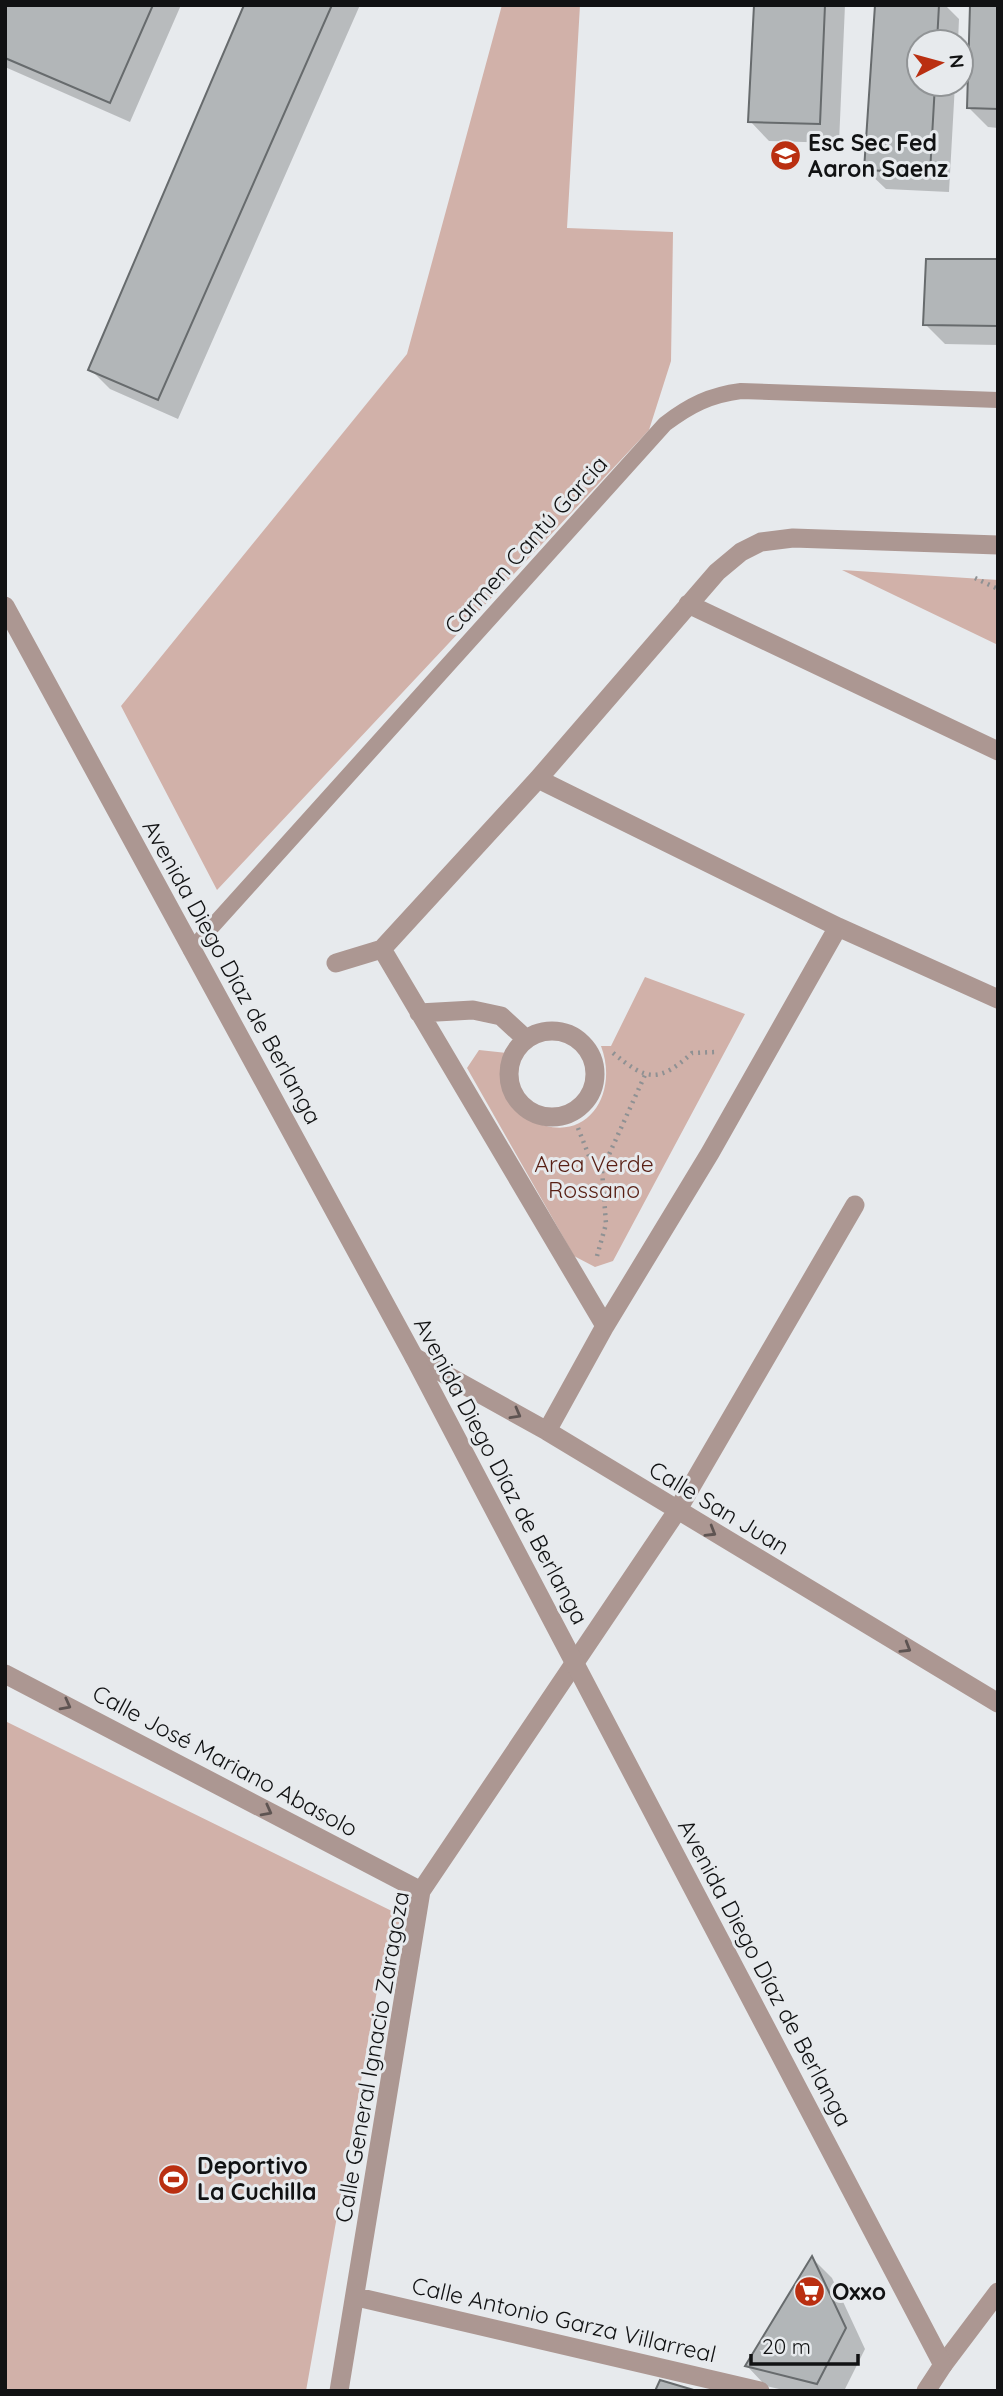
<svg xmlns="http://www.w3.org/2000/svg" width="1003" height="2396" font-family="Quicksand,sans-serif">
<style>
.green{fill:#d1b1a9}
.shadow{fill:#0003}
.building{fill:#b2b6b8;stroke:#676b6d;stroke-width:2}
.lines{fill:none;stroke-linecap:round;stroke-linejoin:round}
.path{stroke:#8f9193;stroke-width:4.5;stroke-dasharray:2 5;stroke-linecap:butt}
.service{stroke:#ac9792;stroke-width:16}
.minor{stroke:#ac9792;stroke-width:19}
.tertiary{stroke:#ac9792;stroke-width:19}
.oneway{stroke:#5e5452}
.labels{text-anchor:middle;stroke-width:6;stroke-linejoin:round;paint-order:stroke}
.poi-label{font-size:23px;font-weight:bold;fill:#111213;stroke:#e7eaed;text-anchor:start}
.street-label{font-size:23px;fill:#111213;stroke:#e7eaed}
.park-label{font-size:23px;fill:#581f14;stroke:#e7eaed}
</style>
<rect width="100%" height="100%" fill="#e7eaed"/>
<path class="green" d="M 502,5 L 580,5 L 567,228 L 673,232 L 671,361 L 649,430 L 217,890 L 121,706 L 407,354 Z
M 842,570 L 998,580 L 998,645 Z
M 645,977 L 745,1014 L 613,1261 L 595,1267 L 574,1256 L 467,1068 L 479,1050 L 507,1053 C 507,1070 504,1086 510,1102 C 514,1111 520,1115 529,1119 C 584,1149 620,1096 601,1046 L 611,1046 Z
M 5,1721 L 402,1916 L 381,1968 L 306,2391 L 5,2391 Z"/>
<path class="shadow" d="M 5,5 L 181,5 L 130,122 L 5,67 Z
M 246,5 L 360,5 L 178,419 L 110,389 L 91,370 Z
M 756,5 L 845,5 L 839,143 L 769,141 L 750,121 Z
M 877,5 L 945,5 L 959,19 L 958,42 L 919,42 L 919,84 L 955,84 L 949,192 L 886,189 L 866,170 Z
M 998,5 L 998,128 L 988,127 L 969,108 Z
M 998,261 L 998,345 L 945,344 L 925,324 Z
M 813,2259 L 832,2278 L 865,2349 L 844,2391 L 788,2391 L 766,2386 L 747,2366 Z"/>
<path class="building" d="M 5,5 L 153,5 L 110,103 L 5,58 Z
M 244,5 L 332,5 L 158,400 L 88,370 Z
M 754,5 L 825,5 L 820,124 L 748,122 Z
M 875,5 L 939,5 L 937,42 L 919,42 L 919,84 L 935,84 L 930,173 L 864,170 Z
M 970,5 L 998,5 L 998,109 L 967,108 Z
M 926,259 L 998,259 L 998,326 L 923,325 Z
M 812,2256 L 846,2328 L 817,2384 L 745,2366 Z
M 660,2380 L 697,2391 L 655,2391 Z"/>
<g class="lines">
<path class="path" d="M 975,578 L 998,589
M 613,1053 C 646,1080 658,1084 692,1053 L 716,1052
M 578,1128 L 589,1156 L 602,1170
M 597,1256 L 606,1224 L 602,1170 L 645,1075"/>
<path class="service" d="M 191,950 L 665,424 C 690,405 710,395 741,391 L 998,400"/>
<path class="minor" d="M 688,604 L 998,751
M 538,779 L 838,927 L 998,999
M 382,949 L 605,1326
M 336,963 L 382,949 L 538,779 L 717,572 L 741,552 L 761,542 L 793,538 L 998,545
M 419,1013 L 473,1010 L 501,1016 L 526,1039
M509 1074a43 43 0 1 1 86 0a43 43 0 1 1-86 0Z
M 414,1357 L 547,1431 L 998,1703
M 547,1431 L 605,1326 L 710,1153 L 838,927
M 5,1674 L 421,1891
M 357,2297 L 760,2391
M 943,2365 L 998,2292
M 339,2391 L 421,1891 L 677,1511 L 855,1205"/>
<path class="tertiary" d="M 5,606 L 414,1357 L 943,2365 L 926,2391"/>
</g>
<defs><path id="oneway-chevron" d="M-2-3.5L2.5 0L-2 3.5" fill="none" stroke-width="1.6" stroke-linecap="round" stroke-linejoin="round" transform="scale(1.75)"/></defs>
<g class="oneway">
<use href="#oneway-chevron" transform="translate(516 1414) rotate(29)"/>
<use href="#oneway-chevron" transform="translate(711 1532) rotate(31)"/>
<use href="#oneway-chevron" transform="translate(906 1648) rotate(31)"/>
<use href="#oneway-chevron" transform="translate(66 1705) rotate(28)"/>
<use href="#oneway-chevron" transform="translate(267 1811) rotate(28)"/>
</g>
<defs>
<symbol id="school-disc" viewBox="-11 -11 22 22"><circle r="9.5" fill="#ba2f11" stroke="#e7eaed"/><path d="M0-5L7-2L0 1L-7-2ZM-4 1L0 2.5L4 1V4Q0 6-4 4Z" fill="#fff"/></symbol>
<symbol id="stadium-disc" viewBox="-11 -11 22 22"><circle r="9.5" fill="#ba2f11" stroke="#e7eaed"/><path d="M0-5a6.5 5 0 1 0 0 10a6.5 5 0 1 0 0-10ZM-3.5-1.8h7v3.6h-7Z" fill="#fff"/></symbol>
<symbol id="supermarket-disc" viewBox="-11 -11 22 22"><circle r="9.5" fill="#ba2f11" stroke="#e7eaed"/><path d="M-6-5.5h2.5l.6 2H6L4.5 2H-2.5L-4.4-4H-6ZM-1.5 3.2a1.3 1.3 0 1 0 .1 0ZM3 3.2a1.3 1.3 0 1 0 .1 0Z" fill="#fff"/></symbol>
</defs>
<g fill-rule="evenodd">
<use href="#school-disc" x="768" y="138" width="35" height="35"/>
<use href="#stadium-disc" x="156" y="2162" width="35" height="35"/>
<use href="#supermarket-disc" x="792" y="2274" width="35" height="35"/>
</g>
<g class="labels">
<g class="poi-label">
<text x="808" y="151">Esc Sec Fed<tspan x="808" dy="26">Aaron Saenz</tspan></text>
<text x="197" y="2174">Deportivo<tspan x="197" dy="26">La Cuchilla</tspan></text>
<text x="832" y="2300">Oxxo</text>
</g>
<g class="street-label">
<text transform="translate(526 545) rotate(-48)" y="8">Carmen Cantú Garcia</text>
<text transform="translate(232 972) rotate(61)" y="8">Avenida Diego Díaz de Berlanga</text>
<text transform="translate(501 1471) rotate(62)" y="8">Avenida Diego Díaz de Berlanga</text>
<text transform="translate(719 1508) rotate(31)" y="8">Calle San Juan</text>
<text transform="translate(225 1761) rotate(28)" y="8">Calle José Mariano Abasolo</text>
<text transform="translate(765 1973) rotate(62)" y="8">Avenida Diego Díaz de Berlanga</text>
<text transform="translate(372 2057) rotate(-80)" y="8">Calle General Ignacio Zaragoza</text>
<text transform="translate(564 2320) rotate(13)" y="8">Calle Antonio Garza Villarreal</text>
</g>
<g class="park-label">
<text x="594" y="1172">Area Verde<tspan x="594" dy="26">Rossano</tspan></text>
</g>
</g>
<rect width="1003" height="2396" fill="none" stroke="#111213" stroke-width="14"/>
<g transform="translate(940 63) rotate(84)"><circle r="33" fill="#e7eaed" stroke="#919496" stroke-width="2"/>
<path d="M0-5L12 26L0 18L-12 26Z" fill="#ba2f11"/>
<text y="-10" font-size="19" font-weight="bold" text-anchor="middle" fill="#111213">N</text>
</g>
<path d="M751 2354v10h107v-10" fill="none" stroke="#111213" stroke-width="3.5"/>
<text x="762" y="2354" font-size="21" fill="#111213" stroke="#e7eaed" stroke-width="5" paint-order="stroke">20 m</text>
</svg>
